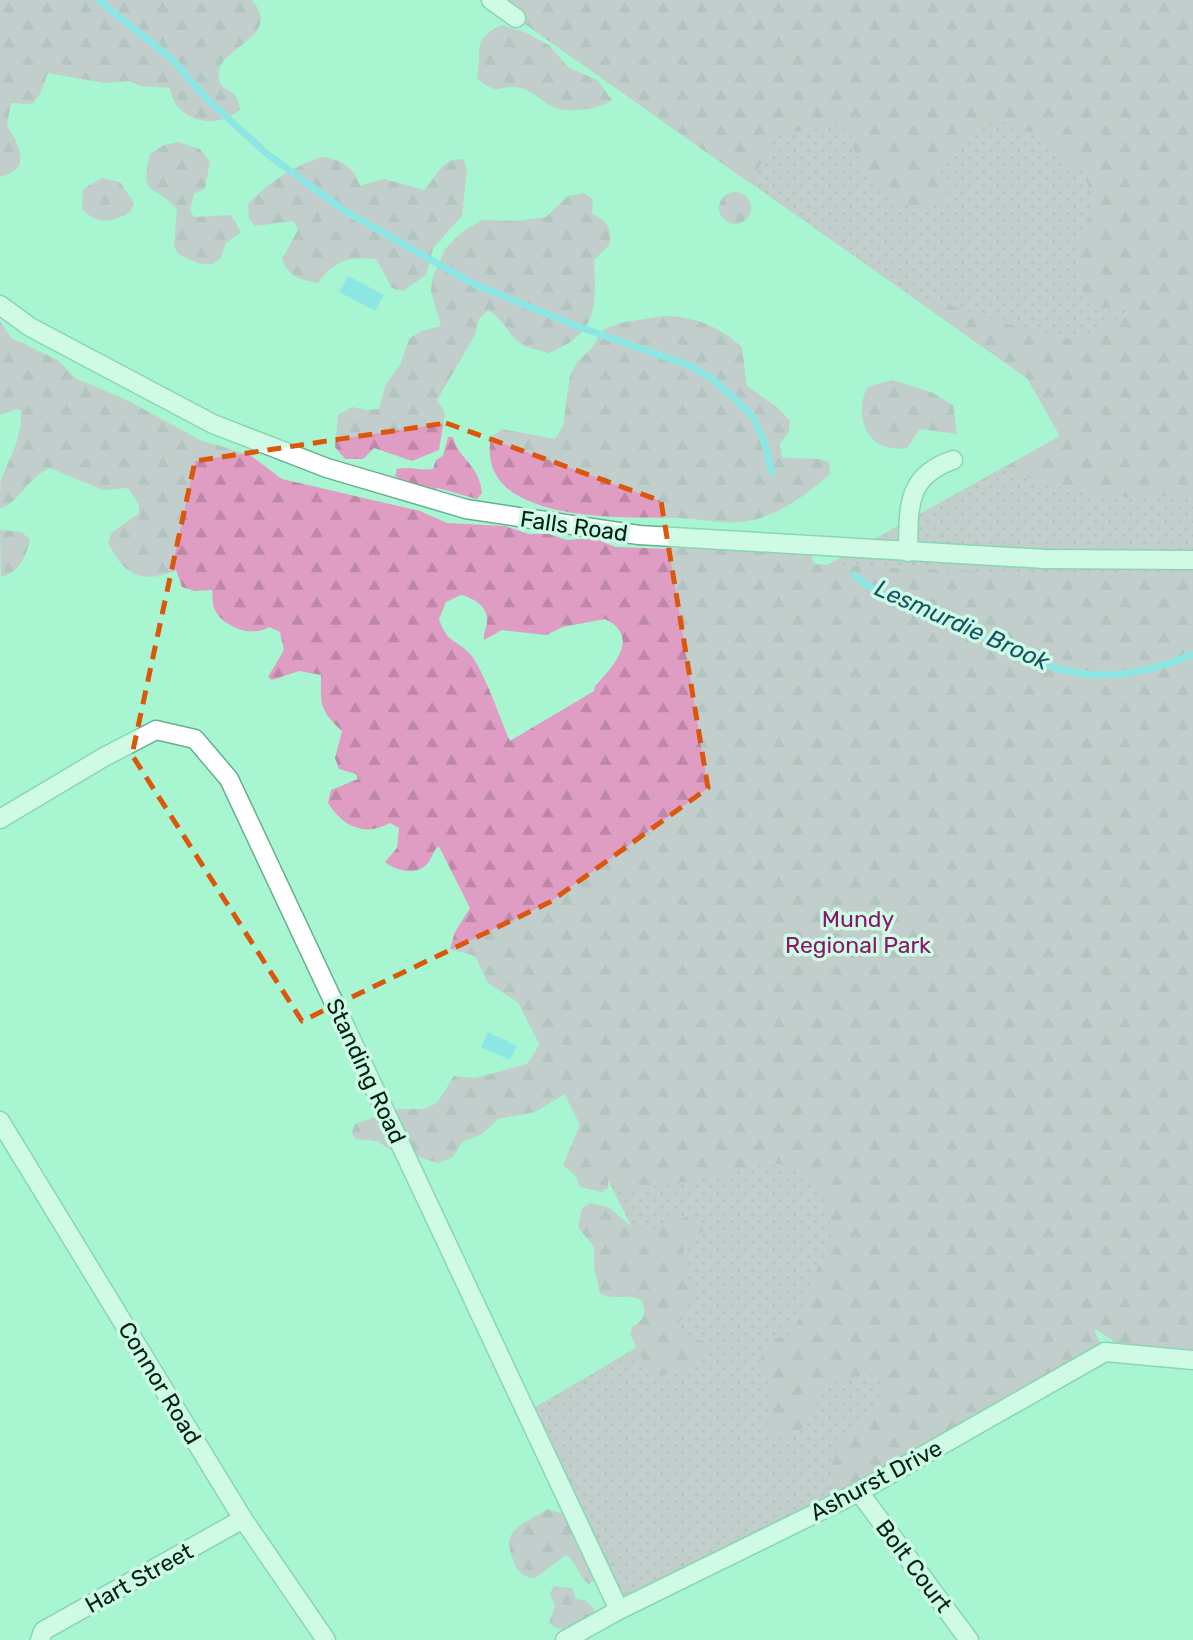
<svg xmlns="http://www.w3.org/2000/svg" width="1193" height="1640" font-family="Rubik,sans-serif">
<style>
.grass{fill:url(#grass-dots)}
.forest{fill:url(#forest-firs);fill-rule:evenodd}
.water{fill:#6cd6fb}
.lines{fill:none;stroke-linecap:round;stroke-linejoin:round}
.stream{stroke:#6cd6fb;stroke-width:7}
.street-casing{stroke:#64b08e;stroke-width:21}
.street{stroke:#fff;stroke-width:18}
.marked{fill:none;stroke:#dc560c;stroke-width:5;stroke-dasharray:14 9;stroke-linejoin:round}
.labels{text-anchor:middle;stroke-width:7;stroke-linejoin:round;paint-order:stroke}
.street-label{font-size:23px;fill:#012114;stroke:#cefbe5}
.park-label{font-size:23px;fill:#891667;stroke:#cefbe5}
.water-label{font-size:24px;font-style:italic;fill:#175366;stroke:#cefbe5}
</style>
<defs>
<pattern id="grass-dots" width="8" height="8" patternUnits="userSpaceOnUse" patternTransform="scale(1.75)"><rect width="8" height="8" fill="#e09dc4"/><path d="M2 2h.1M6 6h.1" fill="none" stroke="#be87a8" stroke-width="1.8" stroke-linecap="round"/></pattern>
<pattern id="forest-firs" width="22" height="20" patternUnits="userSpaceOnUse" patternTransform="scale(1.75)"><rect width="22" height="20" fill="#e09dc4"/><path d="M5 1l3.5 6h-7zM16 11l3.5 6h-7z" fill="#be87a8"/></pattern>
</defs>
<rect width="100%" height="100%" fill="#a8f6d1"/>
<path class="grass" d="M 491,0 L 1193,0 L 1193,1276 L 1094,1331 L 1105,1352 L 619,1610 L 527,1412 L 680,1322 L 413,795 L 1060,436 L 1027,378 Z"/>
<path class="forest" d="M 0,0 L 252,0 C 285,40 212,46 219,79 C 220,89 228,88 234,94 C 237,97 239,104 240,109 C 217,132 174,121 170,88 L 140,86 L 129,81 L 104,83 L 48,73 L 40,94 L 32,104 L 11,103 L 7,126 C 19,143 33,172 0,176 Z
M 491,0 L 1193,0 L 1193,495 C 1173,494 1154,498 1134,498 C 1090,496 1043,484 1002,469 L 1060,436 L 1028,379 L 904,291 L 1011,325 L 1076,340 L 1096,333 L 1137,308 L 1091,308 L 1074,272 L 1080,233 L 1096,204 L 1083,172 L 1040,136 L 996,119 C 971,137 946,147 937,178 L 949,193 L 931,209 L 890,201 L 856,155 L 850,132 L 835,126 L 778,134 L 750,183 Z
M 502,25 L 527,33 L 550,46 L 568,67 L 597,80 L 612,100 C 600,109 568,114 554,107 C 542,102 535,92 521,88 C 499,83 501,99 477,78 C 483,50 470,39 502,25 Z
M 178,142 L 200,149 L 210,162 L 205,188 L 194,194 L 190,210 L 194,217 L 231,215 L 241,232 L 226,243 L 221,258 L 212,264 L 200,264 L 178,254 L 174,245 L 177,210 C 157,183 138,200 150,154 L 164,145 Z
M 321,157 C 341,159 354,167 360,186 L 384,179 L 424,190 C 439,175 439,159 463,159 L 467,169 L 462,216 L 433,248 L 426,275 L 403,291 L 392,288 L 376,259 C 349,256 334,260 318,283 C 300,280 288,276 282,259 L 298,230 L 294,221 L 255,226 L 249,219 L 248,204 C 269,181 292,168 321,157 Z
M 102,178 L 120,182 L 134,203 L 130,212 C 112,223 97,225 82,209 L 83,189 Z
M719 208a16 16 0 1 1 32 0a16 16 0 1 1-32 0Z
M 584,193 L 593,199 L 592,214 C 608,221 611,227 610,244 L 594,260 C 596,308 598,333 549,353 C 502,343 518,331 488,310 L 479,319 L 475,335 L 437,400 L 445,413 L 439,450 L 412,461 L 374,448 L 363,459 L 345,459 L 335,447 L 338,415 L 352,407 L 367,410 L 379,409 L 386,384 L 400,365 L 409,339 L 421,331 L 441,326 L 431,292 L 432,279 L 445,249 L 462,232 L 482,220 L 516,221 L 546,217 L 568,196 Z
M 663,316 C 695,316 718,326 742,347 L 747,386 L 777,407 L 790,421 L 789,431 L 780,444 L 782,457 C 799,460 813,456 829,462 L 830,474 C 807,494 784,512 753,520 C 729,526 704,519 679,518 C 624,517 474,525 491,437 L 502,429 L 555,439 L 563,426 L 570,375 L 577,362 L 591,349 L 603,330 L 620,323 Z
M 0,321 L 11,338 L 58,360 L 75,378 L 129,401 L 200,440 L 250,455 L 282,479 L 420,511 L 447,523 L 505,526 L 529,534 L 549,534 L 567,540 L 593,538 L 616,547 L 672,549 L 703,545 L 811,554 L 814,564 L 1083,577 L 1193,576 L 1193,1352 L 1183,1366 C 1150,1375 1122,1346 1096,1329 L 1093,1331 L 1105,1352 L 832,1505 C 831,1488 828,1467 836,1451 C 852,1421 875,1423 884,1380 L 867,1373 L 827,1384 L 797,1437 L 765,1431 L 774,1384 L 760,1362 L 768,1341 L 789,1334 L 804,1312 L 819,1264 L 828,1253 L 833,1231 L 820,1186 L 794,1169 L 768,1161 L 748,1170 L 668,1185 L 630,1189 L 608,1179 L 608,1188 L 602,1192 L 580,1187 L 575,1175 L 563,1165 L 580,1125 L 565,1094 L 535,1112 L 498,1119 L 482,1134 L 462,1142 L 453,1157 L 437,1163 L 417,1156 L 400,1156 L 377,1141 L 355,1139 L 352,1133 L 355,1124 L 399,1109 L 424,1109 L 437,1103 L 454,1076 L 475,1078 L 527,1064 L 540,1044 L 519,1003 L 488,983 L 475,956 L 450,949 L 455,932 L 470,908 L 439,846 C 432,851 433,858 427,864 C 416,876 396,871 385,862 L 397,848 L 399,828 L 390,823 C 365,837 343,827 328,803 L 331,790 L 358,779 L 356,774 L 339,769 L 335,758 L 342,731 C 318,708 321,705 321,675 L 299,671 L 272,680 L 268,677 L 284,650 L 280,632 L 269,627 C 252,638 222,627 214,608 C 212,603 213,595 212,590 L 195,591 L 182,587 L 176,570 C 142,585 124,575 108,543 L 111,533 L 139,513 L 139,504 L 128,488 L 103,490 L 50,468 C 28,477 14,508 0,508 C 0,500 0,487 1,480 C 10,457 22,438 21,411 L 17,409 L 0,415 ZM 461,595 C 474,598 489,607 487,623 C 486,630 483,632 484,640 L 502,630 L 546,635 L 563,627 L 605,619 C 641,637 614,665 595,686 L 594,691 L 510,741 C 500,719 486,675 471,655 C 458,640 447,644 439,619 L 446,602 Z
M 892,380 L 931,392 L 953,405 L 957,434 L 920,429 L 907,448 C 868,454 853,419 867,387 Z
M 448,437 L 453,437 C 459,461 479,463 482,493 L 477,499 L 438,488 L 429,492 L 417,490 L 395,476 L 397,469 C 409,466 421,471 433,469 L 436,460 L 443,456 Z
M 0,530 L 21,532 L 30,539 C 26,557 20,572 1,577 Z
M 590,1203 L 610,1208 L 632,1227 L 651,1230 L 688,1216 L 699,1218 L 703,1231 L 684,1242 C 678,1286 706,1281 676,1328 L 679,1336 L 704,1341 C 710,1368 668,1380 649,1372 L 630,1334 L 632,1327 C 644,1319 648,1315 641,1300 C 627,1292 613,1302 600,1293 L 594,1267 L 594,1247 L 578,1227 L 582,1208 Z
M 548,1509 L 563,1514 L 592,1573 L 598,1578 L 589,1584 C 578,1577 578,1562 566,1555 L 535,1578 C 524,1577 518,1573 514,1562 C 499,1528 522,1526 548,1509 Z
M 554,1586 L 572,1588 L 576,1599 L 584,1600 L 594,1608 L 593,1619 C 577,1628 565,1635 549,1623 L 555,1606 L 550,1593 Z"/>
<path class="water" d="M 348,276 L 384,295 L 375,311 L 339,292 Z
M 488,1032 L 517,1046 L 510,1060 L 481,1047 Z"/>
<g class="lines">
<path class="stream" d="M 98,0 L 172,59 L 206,98 L 267,154 L 345,211 L 474,284 L 574,325 L 688,365 L 712,378 L 751,414 L 763,438 L 772,472
M 854,575 C 878,598 912,602 941,614 C 963,623 982,636 1003,647 C 1071,682 1123,684 1193,654"/>
<defs>
<path id="street" d="M 491,0 L 516,18
M 0,305 L 30,327 L 213,424 L 327,468 L 466,509 L 639,535 L 1045,559 L 1193,560
M 908,552 C 909,509 905,476 953,460
M 0,819 L 104,757 L 156,730 L 195,739 L 229,779 L 619,1610
M 0,1121 L 243,1519 L 326,1640
M 859,1492 L 969,1640
M 40,1640 L 43,1631 L 243,1519
M 565,1640 L 619,1610 L 859,1492 L 1105,1352 L 1193,1360"/>
</defs>
<use href="#street" class="street-casing"/>
<use href="#street" class="street"/>
</g>
<path d="M0 0H1193V1640H0ZM 446,423 L 661,501 L 708,788 L 550,902 L 302,1021 L 132,755 L 195,461 Z" fill="#a8f6d1" fill-opacity=".55" fill-rule="evenodd"/>
<path class="marked" d="M 446,423 L 661,501 L 708,788 L 550,902 L 302,1021 L 132,755 L 195,461 Z"/>
<g class="labels">
<g class="street-label">
<text transform="translate(574 526) rotate(8)" y="8">Falls Road</text>
<text transform="translate(366 1071) rotate(65)" y="8">Standing Road</text>
<text transform="translate(160 1383) rotate(59)" y="8">Connor Road</text>
<text transform="translate(876 1480) rotate(-28)" y="8">Ashurst Drive</text>
<text transform="translate(914 1566) rotate(53)" y="8">Bolt Court</text>
<text transform="translate(139 1578) rotate(-29)" y="8">Hart Street</text>
</g>
<g class="park-label">
<text x="858" y="927">Mundy<tspan x="858" dy="26">Regional Park</tspan></text>
</g>
<g class="water-label">
<text transform="translate(962 625) rotate(24)" y="8">Lesmurdie Brook</text>
</g>
</g>
</svg>
